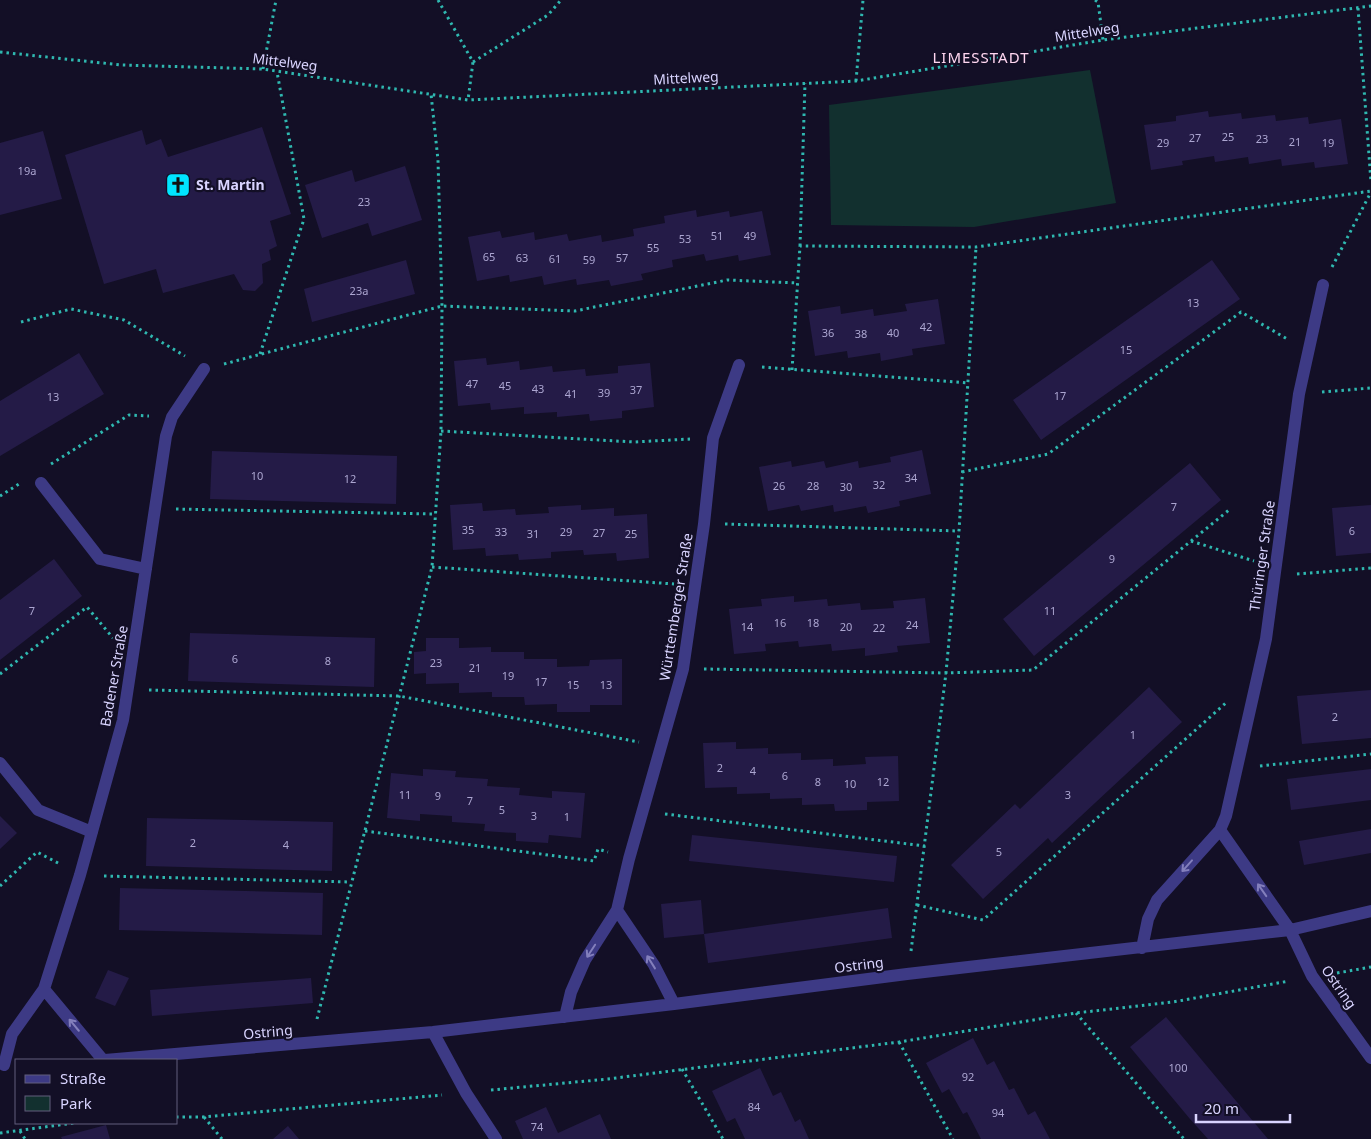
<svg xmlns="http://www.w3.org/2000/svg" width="1371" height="1139" font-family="'Noto Sans',sans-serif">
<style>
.green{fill:#12302f}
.building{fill:#241b47}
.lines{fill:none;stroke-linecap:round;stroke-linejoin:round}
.path{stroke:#2fb8b0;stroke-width:3;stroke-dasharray:2.5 4;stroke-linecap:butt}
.minor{stroke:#3d3a85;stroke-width:12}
.oneway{stroke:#837fbc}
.labels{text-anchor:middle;stroke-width:4.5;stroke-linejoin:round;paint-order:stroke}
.number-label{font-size:11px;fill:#aca6d1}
.street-label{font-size:14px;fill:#d9d4ff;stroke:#130f26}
.poi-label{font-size:14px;font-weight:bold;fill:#d9d4ff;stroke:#130f26;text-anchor:start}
.neighbourhood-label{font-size:15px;letter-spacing:1px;fill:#ffd6f0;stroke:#130f26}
</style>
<rect width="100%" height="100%" fill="#130f26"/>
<path class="green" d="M 1090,70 L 1116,203 L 974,227 L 831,225 L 829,105 Z"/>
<path class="building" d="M 1208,111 L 1209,117 L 1241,113 L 1242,119 L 1275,115 L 1276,121 L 1308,117 L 1309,124 L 1341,119 L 1348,164 L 1315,168 L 1314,162 L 1282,166 L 1281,159 L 1249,164 L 1248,157 L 1215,162 L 1214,156 L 1182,161 L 1183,165 L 1151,170 L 1144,125 L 1176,121 L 1176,116 Z
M 262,127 L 291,214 L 270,221 L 277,246 L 269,250 L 271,260 L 262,264 L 263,283 L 255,291 L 243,290 L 234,274 L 163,293 L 156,269 L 104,284 L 65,155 L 142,130 L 146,145 L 161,139 L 168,157 Z
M 43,131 L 62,199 L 0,215 L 0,143 Z
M 405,166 L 422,220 L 372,236 L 368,223 L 322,238 L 305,185 L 352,170 L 355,182 Z
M 696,210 L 697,217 L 729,211 L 730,217 L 762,211 L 771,255 L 739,261 L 738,255 L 706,261 L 704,254 L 672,260 L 673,267 L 641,274 L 643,280 L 611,286 L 609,280 L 577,285 L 576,279 L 544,285 L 542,276 L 510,282 L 509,275 L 477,281 L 468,237 L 500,231 L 502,238 L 534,232 L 535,240 L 567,234 L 569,241 L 601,235 L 602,242 L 634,236 L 633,229 L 665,223 L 664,216 Z
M 406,260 L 415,294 L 312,322 L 304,289 Z
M 1212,260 L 1240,299 L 1041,440 L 1013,400 Z
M 938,299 L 945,344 L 912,349 L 913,355 L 881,361 L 880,353 L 848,358 L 847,351 L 815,356 L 808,311 L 840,306 L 841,314 L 873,309 L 874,316 L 907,311 L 905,304 Z
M 79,353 L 104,394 L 0,456 L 0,401 Z
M 486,358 L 487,365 L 519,361 L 520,370 L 552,366 L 553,372 L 585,369 L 586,376 L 618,373 L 618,366 L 650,363 L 654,407 L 622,411 L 622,418 L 590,421 L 589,414 L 557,417 L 557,412 L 524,414 L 524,407 L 491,410 L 490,403 L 458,406 L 454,361 Z
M 922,450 L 931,494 L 899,501 L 900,506 L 868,513 L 866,506 L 834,512 L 833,505 L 801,511 L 799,505 L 768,511 L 759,467 L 791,461 L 792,467 L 824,461 L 826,468 L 858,461 L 859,468 L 891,462 L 890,457 Z
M 212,451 L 397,456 L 396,504 L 210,499 Z
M 1190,463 L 1221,500 L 1034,656 L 1003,619 Z
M 482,503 L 483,511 L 515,509 L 516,515 L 549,513 L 548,507 L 581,505 L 581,510 L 614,508 L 614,516 L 647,514 L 649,558 L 617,561 L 616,553 L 584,555 L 583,550 L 551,552 L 551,558 L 519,560 L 518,554 L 486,556 L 485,548 L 453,550 L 450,505 Z
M 1371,505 L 1371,553 L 1336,556 L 1332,508 Z
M 54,559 L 82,596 L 0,660 L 0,600 Z
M 794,596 L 794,602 L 827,599 L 828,606 L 860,603 L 861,610 L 894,608 L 893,601 L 925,598 L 930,643 L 897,646 L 898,652 L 865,656 L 865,648 L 832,651 L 831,644 L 799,647 L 798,641 L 765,644 L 766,651 L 734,654 L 729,609 L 762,606 L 761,599 Z
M 190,633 L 375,638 L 374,687 L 188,681 Z
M 426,638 L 459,638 L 459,648 L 491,647 L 491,652 L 524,652 L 524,659 L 557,659 L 557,667 L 589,666 L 590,660 L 622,659 L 622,705 L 590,705 L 590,712 L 557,712 L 557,704 L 525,705 L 524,697 L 492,697 L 492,692 L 459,693 L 459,683 L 426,684 L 426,673 L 414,674 L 414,652 L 426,651 Z
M 1149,687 L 1182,722 L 1052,843 L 1048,838 L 983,899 L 951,865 L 1015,804 L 1020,809 Z
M 1371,690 L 1371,738 L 1302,744 L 1297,696 Z
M 736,742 L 736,749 L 768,748 L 768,754 L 801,753 L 801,760 L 833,759 L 833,766 L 866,764 L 865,757 L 898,756 L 899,801 L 867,802 L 867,810 L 835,811 L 834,804 L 802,805 L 802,798 L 770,799 L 770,793 L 737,794 L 737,787 L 705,788 L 703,743 Z
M 423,769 L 456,771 L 455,777 L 488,779 L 487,786 L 520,788 L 519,795 L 552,798 L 552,791 L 585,793 L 581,838 L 549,835 L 548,843 L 516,841 L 516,833 L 484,831 L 485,824 L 452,822 L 452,816 L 420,814 L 420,821 L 387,818 L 391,773 L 423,776 Z
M 1371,769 L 1371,800 L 1291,810 L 1287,779 Z
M 0,816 L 17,833 L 0,849 Z
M 147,818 L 333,822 L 332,871 L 146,866 Z
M 1371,829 L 1371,853 L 1304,865 L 1299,841 Z
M 692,835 L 897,856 L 894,882 L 689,861 Z
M 120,888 L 323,893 L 322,935 L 119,930 Z
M 701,900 L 704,934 L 888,908 L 892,938 L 708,963 L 704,934 L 664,938 L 661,904 Z
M 108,970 L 129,978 L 115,1006 L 95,998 Z
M 311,978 L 313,1003 L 152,1016 L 150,990 Z
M 1166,1017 L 1226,1089 L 1268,1139 L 1208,1139 L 1190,1119 L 1130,1047 Z
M 973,1038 L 987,1065 L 994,1061 L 1009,1090 L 1014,1088 L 1028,1115 L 1035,1111 L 1050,1139 L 981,1139 L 967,1112 L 963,1114 L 949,1089 L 942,1093 L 926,1063 Z
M 760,1068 L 773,1096 L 781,1092 L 795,1122 L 800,1119 L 809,1139 L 745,1139 L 735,1118 L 727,1122 L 712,1091 Z
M 546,1107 L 558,1133 L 600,1114 L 611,1139 L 523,1139 L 515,1121 Z
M 106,1125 L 110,1139 L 62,1139 L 61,1137 Z
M 288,1126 L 299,1139 L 273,1139 Z"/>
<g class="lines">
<path class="path" d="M 438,0 L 473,62 L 468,100
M 1095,0 L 1098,2 L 1103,40
M 1358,8 L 1371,182
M 0,52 L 121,65 L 263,69 L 468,100 L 856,81 L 1103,40 L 1371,6
M 473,62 L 548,15 L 561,0
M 263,69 L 276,0
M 856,81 L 863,0
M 800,246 L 805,83
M 1332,267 L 1371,192
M 21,322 L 71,309 L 124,320 L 185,356
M 260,354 L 304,219 L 277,72
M 224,364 L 442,306 L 575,311 L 727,280 L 798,283
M 762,367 L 968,383
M 792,370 L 800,246 L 976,247 L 1371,191
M 1322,392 L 1371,388
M 441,431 L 634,442 L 690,439
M 51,464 L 129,415 L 149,416
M 962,472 L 1048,454 L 1241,312 L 1289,340
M 0,496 L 19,484
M 176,509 L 435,514
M 725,524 L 959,531
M 1191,541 L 1254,561
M 432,567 L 674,584
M 1297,574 L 1371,568
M 704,669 L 946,673 L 1033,670 L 1229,510
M 0,674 L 87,607 L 113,638
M 149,690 L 399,696 L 639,742
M 1260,766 L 1371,754
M 665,814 L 925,846
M 365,831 L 594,861 L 598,849 L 608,852
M 104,876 L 350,882
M 0,886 L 37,852 L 60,864
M 917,905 L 983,920 L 1228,701
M 911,951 L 946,673 L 959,531 L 976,247
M 1337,973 L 1371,967
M 1076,1013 L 1184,1139
M 317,1019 L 432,567 L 441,431 L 442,306 L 438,160 L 431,94
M 899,1042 L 953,1139
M 682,1069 L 723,1139
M 491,1090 L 608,1079 L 899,1042 L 1076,1013 L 1173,1002 L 1289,981
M 176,1117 L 203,1117 L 442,1095
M 204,1117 L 222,1139
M 20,1131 L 25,1139
M 0,1133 L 74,1123"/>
<path class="minor" d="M 41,483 L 100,559 L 146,569
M 0,763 L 38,810 L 92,832
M 1220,830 L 1290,930 L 1312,976 L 1371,1058
M 617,910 L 654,965 L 674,1004
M 1142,948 L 1148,919 L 1157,900 L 1220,830 L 1226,816 L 1266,639 L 1299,394 L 1323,285
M 44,989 L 103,1060
M 565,1017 L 571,992 L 585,960 L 617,910 L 629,859 L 683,669 L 704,524 L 713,438 L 739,365
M 433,1032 L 466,1093 L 496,1139
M 105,1060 L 433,1032 L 674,1004 L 907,974 L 1290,930 L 1371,911
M 4,1065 L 12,1034 L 44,989 L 80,875 L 123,720 L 166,436 L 172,417 L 204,369"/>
</g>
<defs><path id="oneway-shaft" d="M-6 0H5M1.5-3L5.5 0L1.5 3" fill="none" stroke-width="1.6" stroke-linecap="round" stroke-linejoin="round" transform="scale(1.25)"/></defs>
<g class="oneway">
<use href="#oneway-shaft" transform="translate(1187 866) rotate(132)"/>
<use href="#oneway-shaft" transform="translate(1262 890) rotate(-125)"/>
<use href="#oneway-shaft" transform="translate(591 951) rotate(123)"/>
<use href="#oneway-shaft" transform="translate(651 962) rotate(-122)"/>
<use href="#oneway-shaft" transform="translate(74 1025) rotate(-130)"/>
</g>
<defs>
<symbol id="church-square" viewBox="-11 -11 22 22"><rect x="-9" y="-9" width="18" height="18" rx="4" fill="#00e5ff" stroke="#130f26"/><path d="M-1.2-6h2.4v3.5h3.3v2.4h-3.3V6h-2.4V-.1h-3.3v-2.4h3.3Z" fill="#111"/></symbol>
</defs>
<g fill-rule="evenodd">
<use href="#church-square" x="164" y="171" width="28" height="28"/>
</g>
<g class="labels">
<g class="number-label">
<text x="1228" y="141">25</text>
<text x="1195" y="142">27</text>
<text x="1262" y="143">23</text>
<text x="1295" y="146">21</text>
<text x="1163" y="147">29</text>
<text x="1328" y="147">19</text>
<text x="27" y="175">19a</text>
<text x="364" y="206">23</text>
<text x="717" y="240">51</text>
<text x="750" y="240">49</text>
<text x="685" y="243">53</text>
<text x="653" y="252">55</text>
<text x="489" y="261">65</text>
<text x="522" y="262">63</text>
<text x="622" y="262">57</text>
<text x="555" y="263">61</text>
<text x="589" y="264">59</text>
<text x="359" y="295">23a</text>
<text x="1193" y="307">13</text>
<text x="926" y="331">42</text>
<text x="828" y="337">36</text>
<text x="893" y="337">40</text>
<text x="861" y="338">38</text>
<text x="1126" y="354">15</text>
<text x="472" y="388">47</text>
<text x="505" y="390">45</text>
<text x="538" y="393">43</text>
<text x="636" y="394">37</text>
<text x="604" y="397">39</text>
<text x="571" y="398">41</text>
<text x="1060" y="400">17</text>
<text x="53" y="401">13</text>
<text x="257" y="480">10</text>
<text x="911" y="482">34</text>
<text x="350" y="483">12</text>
<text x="879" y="489">32</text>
<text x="779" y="490">26</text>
<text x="813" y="490">28</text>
<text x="846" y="491">30</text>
<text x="1174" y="511">7</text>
<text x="468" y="534">35</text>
<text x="1352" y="535">6</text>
<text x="501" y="536">33</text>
<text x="566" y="536">29</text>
<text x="599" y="537">27</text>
<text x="533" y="538">31</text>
<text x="631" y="538">25</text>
<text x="1112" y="563">9</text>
<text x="32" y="615">7</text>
<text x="1050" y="615">11</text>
<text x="780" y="627">16</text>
<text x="813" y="627">18</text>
<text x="912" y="629">24</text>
<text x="747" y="631">14</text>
<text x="846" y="631">20</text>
<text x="879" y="632">22</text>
<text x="235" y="663">6</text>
<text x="328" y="665">8</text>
<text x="436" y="667">23</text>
<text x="475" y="672">21</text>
<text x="508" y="680">19</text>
<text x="541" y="686">17</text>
<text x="573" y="689">15</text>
<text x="606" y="689">13</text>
<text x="1335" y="721">2</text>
<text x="1133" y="739">1</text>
<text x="720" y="772">2</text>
<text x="753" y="775">4</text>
<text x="785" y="780">6</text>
<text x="818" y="786">8</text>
<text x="883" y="786">12</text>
<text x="850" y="788">10</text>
<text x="405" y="799">11</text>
<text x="1068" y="799">3</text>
<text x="438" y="800">9</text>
<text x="470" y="805">7</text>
<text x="502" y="814">5</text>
<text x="534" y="820">3</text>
<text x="567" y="821">1</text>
<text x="193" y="847">2</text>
<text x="286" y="849">4</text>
<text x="999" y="856">5</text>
<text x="1178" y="1072">100</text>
<text x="968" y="1081">92</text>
<text x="754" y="1111">84</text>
<text x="998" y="1117">94</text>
<text x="537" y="1131">74</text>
</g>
<g class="street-label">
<text transform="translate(1087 32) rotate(-9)" y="5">Mittelweg</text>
<text transform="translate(285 62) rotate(7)" y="5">Mittelweg</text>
<text transform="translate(686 78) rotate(-3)" y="5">Mittelweg</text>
<text transform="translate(1262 556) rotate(-82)" y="5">Thüringer Straße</text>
<text transform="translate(676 607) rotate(-81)" y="5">Württemberger Straße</text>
<text transform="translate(114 676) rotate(-80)" y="5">Badener Straße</text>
<text transform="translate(859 965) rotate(-7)" y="5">Ostring</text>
<text transform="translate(1339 987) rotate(55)" y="5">Ostring</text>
<text transform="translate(268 1032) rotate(-5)" y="5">Ostring</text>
</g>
<g class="poi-label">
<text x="196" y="190">St. Martin</text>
</g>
<g class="neighbourhood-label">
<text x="981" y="63">LIMESSTADT</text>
</g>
</g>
<rect x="15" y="1059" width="162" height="65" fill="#130f26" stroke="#625e7d"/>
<rect x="25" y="1075" width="25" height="8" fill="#3d3a85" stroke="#625e7d"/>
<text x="60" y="1084" font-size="15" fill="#d9d4ff">Straße</text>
<rect x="25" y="1096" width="25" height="15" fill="#12302f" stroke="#625e7d"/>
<text x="60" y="1109" font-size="15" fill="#d9d4ff">Park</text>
<path d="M1196 1114v8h94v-8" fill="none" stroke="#d9d4ff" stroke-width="2.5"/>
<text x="1204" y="1114" font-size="15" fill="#d9d4ff" stroke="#130f26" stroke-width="4" paint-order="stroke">20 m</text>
</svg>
